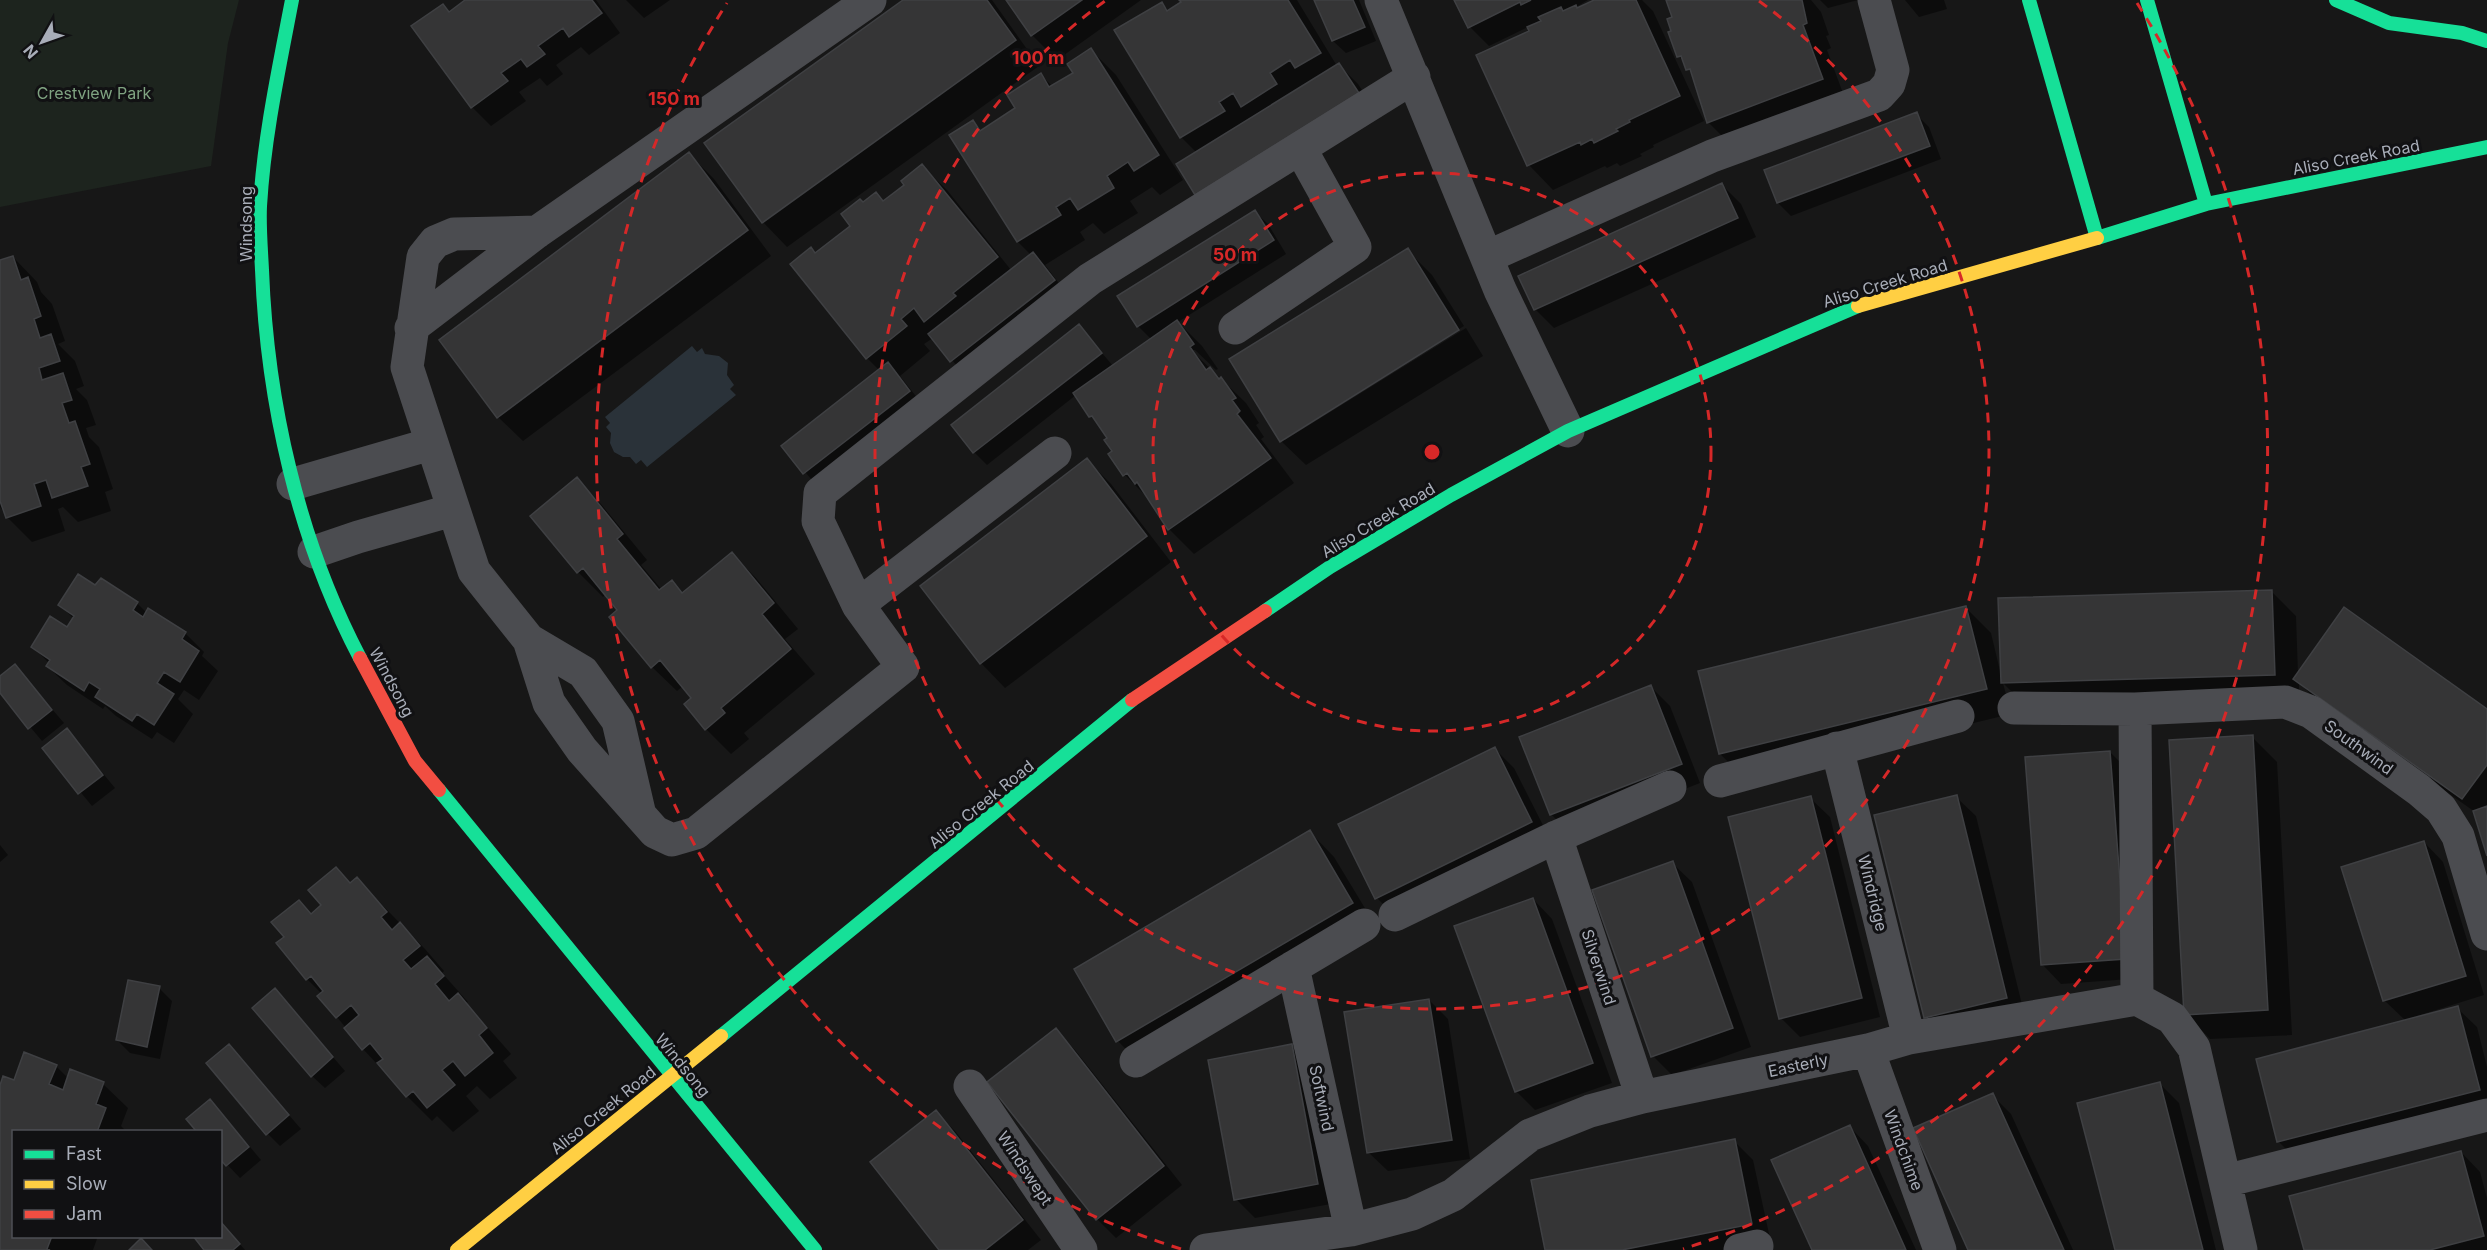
<svg xmlns="http://www.w3.org/2000/svg" width="2487" height="1250" font-family="Inter,sans-serif">
<style>
.green{fill:#1d241e}
.water{fill:#2a3239}
.shadow{fill:#0007}
.building{fill:#353536;stroke:#3f4043;stroke-width:1.5}
.lines{fill:none;stroke-linecap:round;stroke-linejoin:round}
.street{stroke:#4b4c50;stroke-width:33}
.fast{stroke:#16e098;stroke-width:14}
.slow{stroke:#ffcf43;stroke-width:14}
.jam{stroke:#f24e42;stroke-width:14}
.ring{fill:none;stroke:#d62828;stroke-width:3;stroke-dasharray:10 8}
.labels{text-anchor:middle;stroke-width:6;stroke-linejoin:round;paint-order:stroke}
.park-label{font-size:16px;fill:#7fa381;stroke:#111113}
.street-label{font-size:16px;fill:#a8adb8;stroke:#111113}
.centre{fill:#d62828;stroke:#111113;stroke-width:3}
.ring-label{font-size:18px;text-anchor:middle;font-weight:bold;fill:#d62828;stroke:#111113;stroke-width:6;stroke-linejoin:round;paint-order:stroke}
</style>
<rect width="100%" height="100%" fill="#171717"/>
<path class="green" d="M 0,0 L 239,0 L 228,43 L 211,166 L 0,207 Z"/>
<path class="water" d="M 692,346 L 697,352 L 702,348 L 705,354 L 719,356 L 728,363 L 727,375 L 734,385 L 730,389 L 736,395 L 647,467 L 641,460 L 636,464 L 630,457 L 623,457 L 614,452 L 610,443 L 611,433 L 606,427 L 610,423 L 605,417 Z"/>
<path class="shadow" d="M 468,0 L 596,0 L 620,33 L 589,55 L 581,47 L 556,65 L 563,74 L 547,86 L 540,78 L 519,92 L 526,101 L 491,126 L 472,107 L 413,27 L 443,6 L 450,13 Z
M 626,0 L 670,0 L 644,18 Z
M 905,0 L 992,0 L 1039,66 L 787,247 L 763,222 Z
M 1008,0 L 1141,0 L 1057,60 L 1032,35 Z
M 1181,0 L 1297,0 L 1337,66 L 1339,65 L 1358,84 L 1377,113 L 1197,153 L 1181,137 L 1161,4 L 1169,11 L 1183,3 Z
M 1316,0 L 1359,0 L 1376,41 L 1346,53 L 1333,41 Z
M 1456,0 L 1588,0 L 1576,7 L 1578,9 L 1598,0 L 1642,0 L 1653,11 L 1704,121 L 1653,145 L 1654,147 L 1640,154 L 1642,156 L 1620,166 L 1617,163 L 1607,168 L 1605,166 L 1553,190 L 1529,165 L 1531,32 L 1528,27 L 1489,46 L 1470,27 Z
M 1667,0 L 1811,0 L 1821,12 L 1829,35 L 1826,36 L 1831,48 L 1827,50 L 1847,104 L 1733,147 L 1708,122 L 1693,75 L 1679,56 L 1673,32 L 1674,18 Z
M 1820,0 L 1858,0 L 1828,8 Z
M 1905,0 L 1944,0 L 1947,9 L 1919,17 Z
M 1091,50 L 1116,75 L 1183,180 L 1160,195 L 1152,187 L 1130,201 L 1138,213 L 1104,234 L 1093,223 L 1080,232 L 1085,240 L 1045,265 L 1067,294 L 964,374 L 933,338 L 924,344 L 930,351 L 900,376 L 922,404 L 817,486 L 783,446 L 880,371 L 867,358 L 816,255 L 852,226 L 863,204 L 884,202 L 906,185 L 922,166 L 947,190 L 1011,270 L 1031,255 L 1018,242 L 951,136 L 973,122 L 982,131 L 1018,109 L 1041,75 L 1053,87 L 1075,73 Z
M 1916,114 L 1929,127 L 1941,159 L 1791,216 L 1778,203 L 1766,171 Z
M 689,154 L 714,179 L 771,256 L 523,441 L 498,417 Z
M 1722,185 L 1741,204 L 1756,237 L 1554,328 L 1535,309 Z
M 1255,212 L 1268,224 L 1286,254 L 1178,322 L 1202,346 L 1218,369 L 1216,370 L 1195,350 L 1191,350 L 1246,403 L 1259,423 L 1256,425 L 1264,437 L 1261,439 L 1294,483 L 1194,554 L 1169,529 L 1149,499 L 1125,475 L 1109,438 L 1076,395 L 987,465 L 974,452 L 1079,326 L 1113,366 L 1151,339 L 1138,326 Z
M 1407,250 L 1432,275 L 1464,326 L 1285,436 L 1285,440 L 1466,328 L 1483,356 L 1306,465 L 1281,441 Z
M 13,257 L 37,282 L 41,292 L 52,304 L 65,341 L 58,344 L 75,361 L 84,386 L 76,389 L 87,400 L 96,425 L 86,428 L 89,437 L 99,447 L 113,489 L 105,492 L 111,511 L 78,522 L 63,507 L 58,509 L 65,531 L 32,542 L 7,517 L 0,507 L 0,262 Z
M 1087,460 L 1111,484 L 1171,562 L 1005,688 L 981,663 Z
M 576,479 L 601,504 L 647,560 L 641,565 L 662,590 L 672,582 L 683,594 L 732,554 L 756,578 L 798,629 L 785,639 L 815,674 L 744,733 L 749,739 L 731,754 L 706,729 L 686,704 L 693,698 L 683,686 L 677,691 L 652,667 L 619,610 L 606,594 L 603,597 L 578,572 Z
M 96,588 L 137,603 L 147,613 L 185,633 L 204,652 L 202,656 L 218,671 L 199,700 L 184,690 L 178,699 L 193,714 L 174,743 L 157,732 L 152,739 L 116,716 L 105,706 L 103,709 L 67,685 L 47,666 L 49,663 L 33,647 L 67,629 L 74,619 L 60,605 Z
M 2271,591 L 2296,616 L 2298,674 L 2487,711 L 2487,851 L 2475,812 L 2314,698 L 2299,682 L 2299,699 L 2028,708 L 2003,683 L 2011,714 L 1745,778 L 1720,754 L 1966,608 L 1991,633 L 2001,675 Z
M 15,666 L 64,723 L 42,741 L 0,691 L 0,678 Z
M 1651,687 L 1670,706 L 1700,783 L 1570,834 L 1551,814 Z
M 67,730 L 115,788 L 92,806 L 44,748 Z
M 2252,737 L 2277,762 L 2292,1035 L 2210,1039 L 2186,1014 Z
M 1495,749 L 1514,768 L 1551,841 L 1396,917 L 1377,898 Z
M 2110,752 L 2129,771 L 2144,978 L 2061,984 L 2042,964 Z
M 1956,797 L 1976,816 L 2025,1017 L 1945,1037 L 1925,1017 Z
M 1810,798 L 1830,817 L 1880,1017 L 1800,1037 L 1781,1018 Z
M 1310,832 L 1334,857 L 1377,928 L 1142,1066 L 1118,1041 Z
M 2424,842 L 2443,862 L 2484,995 L 2417,1016 L 2417,1018 L 2457,1008 L 2477,1027 L 2487,1067 L 2487,1112 L 2298,1161 L 2279,1142 L 2406,1021 L 2385,1001 L 2343,868 Z
M 0,845 L 8,855 L 0,862 Z
M 1672,863 L 1692,882 L 1751,1047 L 1672,1075 L 1653,1056 Z
M 336,869 L 352,884 L 357,879 L 425,949 L 444,971 L 442,973 L 468,1002 L 466,1003 L 511,1054 L 503,1061 L 517,1078 L 490,1099 L 477,1086 L 466,1096 L 479,1111 L 453,1132 L 437,1116 L 432,1121 L 407,1096 L 363,1049 L 337,1017 L 322,994 L 307,979 L 312,915 L 323,905 Z
M 1533,899 L 1552,919 L 1612,1083 L 1535,1110 L 1516,1091 Z
M 159,988 L 172,1001 L 160,1059 L 130,1053 L 117,1040 Z
M 275,990 L 345,1071 L 325,1088 L 312,1076 Z
M 1429,1000 L 1448,1019 L 1470,1159 L 1388,1171 L 1368,1152 Z
M 1056,1030 L 1075,1050 L 1182,1185 L 1116,1238 L 1097,1219 Z
M 229,1046 L 301,1129 L 280,1146 L 267,1133 Z
M 1291,1046 L 1311,1065 L 1336,1203 L 1255,1218 L 1236,1199 Z
M 56,1066 L 68,1078 L 103,1084 L 128,1108 L 121,1126 L 127,1132 L 14,1132 L 14,1236 L 98,1236 L 93,1250 L 0,1250 L 0,1089 Z
M 2160,1084 L 2179,1103 L 2216,1250 L 2117,1250 Z
M 1992,1095 L 2011,1114 L 2073,1250 L 1970,1250 Z
M 936,1112 L 955,1131 L 1041,1240 L 1028,1250 L 941,1250 Z
M 222,1114 L 261,1160 L 240,1178 L 220,1157 Z
M 1849,1126 L 1868,1146 L 1916,1250 L 1814,1250 Z
M 1734,1141 L 1753,1160 L 1771,1243 L 1735,1250 L 1546,1250 Z
M 2461,1152 L 2480,1172 L 2487,1198 L 2487,1250 L 2305,1250 Z
M 220,1221 L 245,1250 L 206,1250 L 220,1236 Z"/>
<path class="building" d="M 465,0 L 592,0 L 602,13 L 569,37 L 563,28 L 538,46 L 545,54 L 527,67 L 521,59 L 501,73 L 508,81 L 471,108 L 411,26 L 443,4 L 449,12 Z
M 903,0 L 987,0 L 1016,40 L 762,223 L 704,143 Z
M 1006,0 L 1082,0 L 1031,36 Z
M 1179,0 L 1288,0 L 1321,53 L 1295,68 L 1290,60 L 1270,73 L 1277,84 L 1241,107 L 1233,93 L 1219,102 L 1225,111 L 1180,138 L 1114,30 L 1162,2 L 1167,11 L 1181,2 Z
M 1314,0 L 1353,0 L 1365,27 L 1332,41 Z
M 1454,0 L 1531,0 L 1521,5 L 1520,2 L 1468,28 Z
M 1594,0 L 1636,0 L 1680,96 L 1629,120 L 1630,122 L 1616,129 L 1618,131 L 1594,143 L 1592,139 L 1581,145 L 1580,142 L 1527,166 L 1476,55 L 1529,31 L 1527,27 L 1541,21 L 1538,17 L 1561,7 L 1563,11 L 1576,5 L 1577,8 Z
M 1666,0 L 1802,0 L 1807,23 L 1803,25 L 1823,79 L 1707,123 L 1690,69 L 1686,70 L 1681,56 L 1677,57 L 1668,32 L 1671,31 L 1667,19 L 1672,17 Z
M 1091,48 L 1159,155 L 1134,171 L 1128,162 L 1107,176 L 1114,188 L 1078,210 L 1070,198 L 1056,207 L 1061,215 L 1017,242 L 949,135 L 973,120 L 980,131 L 1015,108 L 1007,95 L 1041,73 L 1049,87 L 1073,73 L 1067,64 Z
M 1339,63 L 1359,93 L 1195,195 L 1176,164 Z
M 1917,112 L 1930,146 L 1777,203 L 1764,170 Z
M 689,152 L 748,230 L 497,418 L 439,340 Z
M 922,164 L 998,257 L 953,293 L 956,296 L 924,322 L 914,308 L 901,319 L 907,326 L 866,359 L 790,264 L 811,247 L 815,253 L 850,226 L 841,214 L 860,199 L 863,202 L 876,192 L 883,201 L 904,185 L 901,181 Z
M 1722,183 L 1738,218 L 1534,310 L 1518,276 Z
M 1255,210 L 1274,240 L 1137,327 L 1117,296 Z
M 1408,248 L 1459,330 L 1280,442 L 1229,359 Z
M 1033,252 L 1055,280 L 950,362 L 928,334 Z
M 13,256 L 21,280 L 28,277 L 41,316 L 34,319 L 40,338 L 51,334 L 60,361 L 39,368 L 42,380 L 63,373 L 72,400 L 62,403 L 69,423 L 75,421 L 90,464 L 81,467 L 88,486 L 52,498 L 46,480 L 34,484 L 41,506 L 6,518 L 0,501 L 0,260 Z
M 1177,320 L 1194,344 L 1190,347 L 1206,370 L 1210,367 L 1219,379 L 1221,377 L 1236,398 L 1232,400 L 1240,411 L 1237,414 L 1271,458 L 1168,530 L 1137,482 L 1135,484 L 1127,473 L 1123,476 L 1108,454 L 1112,451 L 1104,440 L 1107,438 L 1092,416 L 1089,417 L 1073,393 Z
M 1079,324 L 1102,353 L 973,453 L 951,425 Z
M 888,362 L 910,391 L 803,474 L 781,446 Z
M 1087,458 L 1147,536 L 980,664 L 920,586 Z
M 577,477 L 623,534 L 617,539 L 659,590 L 672,580 L 682,593 L 732,552 L 774,603 L 762,614 L 791,649 L 721,708 L 725,713 L 705,730 L 684,704 L 691,698 L 660,660 L 651,668 L 609,617 L 617,610 L 583,568 L 577,573 L 530,516 Z
M 78,574 L 95,585 L 101,578 L 138,602 L 133,610 L 143,617 L 148,608 L 186,632 L 182,639 L 199,651 L 180,682 L 164,672 L 157,683 L 174,694 L 154,725 L 137,714 L 132,721 L 95,697 L 100,689 L 89,682 L 84,691 L 46,666 L 50,660 L 31,647 L 50,616 L 67,627 L 74,616 L 58,605 Z
M 2272,590 L 2275,675 L 2001,683 L 1998,598 Z
M 1966,606 L 1987,689 L 1719,754 L 1698,671 Z
M 2344,607 L 2487,709 L 2487,765 L 2462,799 L 2293,679 Z
M 15,664 L 52,710 L 28,729 L 0,693 L 0,676 Z
M 1651,685 L 1682,764 L 1550,815 L 1519,737 Z
M 67,728 L 103,775 L 78,794 L 42,748 Z
M 2253,735 L 2268,1010 L 2184,1015 L 2169,740 Z
M 1495,747 L 1532,822 L 1375,899 L 1338,824 Z
M 2110,751 L 2126,959 L 2041,965 L 2025,757 Z
M 1957,795 L 2007,998 L 1924,1018 L 1874,815 Z
M 1811,796 L 1862,998 L 1779,1019 L 1728,817 Z
M 2487,806 L 2487,856 L 2473,811 Z
M 1310,830 L 1353,903 L 1116,1042 L 1074,969 Z
M 2424,841 L 2466,976 L 2383,1001 L 2341,867 Z
M 1673,861 L 1733,1028 L 1651,1057 L 1592,890 Z
M 336,867 L 350,883 L 357,877 L 387,912 L 381,917 L 392,930 L 400,922 L 420,946 L 403,960 L 411,969 L 427,956 L 444,976 L 435,984 L 449,1001 L 458,993 L 487,1028 L 479,1035 L 493,1053 L 465,1076 L 453,1061 L 442,1070 L 455,1085 L 427,1108 L 413,1091 L 406,1097 L 377,1063 L 383,1059 L 370,1043 L 362,1050 L 344,1028 L 359,1015 L 351,1005 L 336,1018 L 317,996 L 323,991 L 311,976 L 306,980 L 276,943 L 284,937 L 271,922 L 299,900 L 311,914 L 321,905 L 308,890 Z
M 1533,898 L 1593,1063 L 1515,1092 L 1454,926 Z
M 128,980 L 160,986 L 147,1047 L 116,1040 Z
M 275,988 L 333,1057 L 311,1077 L 252,1008 Z
M 1429,999 L 1452,1140 L 1367,1153 L 1344,1012 Z
M 2458,1006 L 2480,1090 L 2277,1142 L 2256,1059 Z
M 1056,1028 L 1164,1166 L 1096,1220 L 987,1082 Z
M 229,1044 L 289,1115 L 266,1135 L 206,1063 Z
M 1292,1044 L 1318,1184 L 1234,1200 L 1208,1060 Z
M 24,1052 L 57,1065 L 49,1084 L 63,1090 L 70,1069 L 104,1082 L 96,1104 L 106,1108 L 97,1132 L 14,1132 L 14,1236 L 52,1236 L 47,1249 L 50,1250 L 0,1250 L 0,1085 L 3,1076 L 14,1080 Z
M 2160,1082 L 2203,1250 L 2115,1250 L 2077,1103 Z
M 1993,1093 L 2064,1250 L 1968,1250 L 1913,1128 Z
M 210,1099 L 249,1147 L 226,1166 L 220,1159 L 220,1132 L 197,1132 L 186,1119 Z
M 936,1110 L 1023,1220 L 985,1250 L 939,1250 L 870,1162 Z
M 1850,1125 L 1906,1250 L 1812,1250 L 1771,1160 Z
M 1735,1139 L 1752,1224 L 1622,1250 L 1545,1250 L 1531,1180 Z
M 2461,1151 L 2484,1236 L 2430,1250 L 2304,1250 L 2289,1196 Z
M 220,1221 L 240,1244 L 233,1250 L 204,1250 L 193,1236 L 220,1236 Z
M 141,1238 L 152,1250 L 129,1250 Z"/>
<g class="lines">
<path class="street" d="M 1381,0 L 1500,290 L 1568,431
M 537,232 L 454,234 L 435,242 L 423,257 L 407,367 L 474,571 L 529,640 L 583,672 L 618,721 L 639,811
M 1487,257 L 1712,156 L 1879,95 L 1889,84 L 1893,70 L 1874,0
M 411,328 L 537,232 L 870,0
M 1235,328 L 1355,247 L 1300,148
M 293,484 L 431,444
M 314,552 L 358,537 L 453,510
M 858,605 L 1055,453
M 529,640 L 549,703 L 582,750 L 655,832 L 672,840 L 696,833 L 903,667 L 858,605 L 818,521 L 820,493 L 1090,279 L 1414,77
M 2014,708 L 2135,709 L 2285,702 L 2311,712 L 2419,790 L 2441,809 L 2458,836 L 2487,934
M 2135,709 L 2137,999
M 1837,748 L 1909,1038
M 1720,781 L 1958,716
M 1556,837 L 1642,1097
M 1395,915 L 1556,837 L 1670,787
M 1293,967 L 1351,1230
M 1868,1050 L 1940,1250
M 1136,1061 L 1364,925
M 970,1086 L 1081,1250
M 2225,1181 L 2487,1115
M 1206,1250 L 1351,1230 L 1412,1214 L 1453,1195 L 1530,1135 L 1590,1111 L 1642,1097 L 1868,1050 L 1909,1038 L 2137,999 L 2172,1018 L 2194,1048 L 2241,1250
M 1740,1250 L 1757,1246"/>
<path class="fast" d="M 292,0 C 279,68 264,137 260,206 C 259,227 261,249 262,270 C 267,402 298,540 360,658
M 2029,0 L 2097,238
M 2147,0 L 2206,204
M 2336,0 L 2389,23 L 2462,33 L 2487,41
M 2097,238 L 2206,204 L 2487,147
M 1265,611 L 1330,567 L 1451,495 L 1568,431 L 1858,306
M 439,790 L 815,1250
M 721,1036 L 1132,700"/>
<path class="slow" d="M 1858,306 L 2097,238
M 457,1250 L 721,1036"/>
<path class="jam" d="M 360,658 L 415,761 L 439,790
M 1132,700 L 1265,611"/>
</g>
<g class="ring">
<circle cx="1432" cy="452" r="279"/>
<path d="M1759 1A557 557 0 1 1 1105 1"/>
<path d="M1181 1249A836 836 0 0 1 727 3M2137 3A836 836 0 0 1 1683 1249"/>
</g>
<g class="labels">
<g class="park-label">
<text x="94" y="99">Crestview Park</text>
</g>
<g class="street-label">
<text transform="translate(2356 157) rotate(-11)" y="6">Aliso Creek Road</text>
<text transform="translate(246 224) rotate(-90)" y="6">Windsong</text>
<text transform="translate(1885 283) rotate(-17)" y="6">Aliso Creek Road</text>
<text transform="translate(1378 520) rotate(-31)" y="6">Aliso Creek Road</text>
<text transform="translate(392 682) rotate(62)" y="6">Windsong</text>
<text transform="translate(2359 747) rotate(36)" y="6">Southwind</text>
<text transform="translate(981 804) rotate(-39)" y="6">Aliso Creek Road</text>
<text transform="translate(1873 893) rotate(76)" y="6">Windridge</text>
<text transform="translate(1599 967) rotate(72)" y="6">Silverwind</text>
<text transform="translate(683 1065) rotate(51)" y="6">Windsong</text>
<text transform="translate(1798 1065) rotate(-12)" y="6">Easterly</text>
<text transform="translate(1322 1098) rotate(78)" y="6">Softwind</text>
<text transform="translate(603 1110) rotate(-39)" y="6">Aliso Creek Road</text>
<text transform="translate(1904 1150) rotate(70)" y="6">Windchime</text>
<text transform="translate(1025 1168) rotate(56)" y="6">Windswept</text>
</g>
</g>
<circle cx="1432" cy="452" r="9" class="centre"/>
<g class="ring-label">
<text x="1038" y="64">100 m</text>
<text x="674" y="105">150 m</text>
<text x="1235" y="261">50 m</text>
</g>
<rect x="12" y="1130" width="210" height="108" fill="#111113" stroke="#4d4f55" stroke-width="1.5"/>
<rect x="24" y="1150" width="30" height="9" fill="#16e098" stroke="#4d4f55" stroke-width="1.5"/>
<text x="66" y="1160" font-size="18" fill="#a8adb8">Fast</text>
<rect x="24" y="1180" width="30" height="9" fill="#ffcf43" stroke="#4d4f55" stroke-width="1.5"/>
<text x="66" y="1190" font-size="18" fill="#a8adb8">Slow</text>
<rect x="24" y="1210" width="30" height="9" fill="#f24e42" stroke="#4d4f55" stroke-width="1.5"/>
<text x="66" y="1220" font-size="18" fill="#a8adb8">Jam</text>
<g transform="translate(42 42) rotate(230)" stroke="#111113" stroke-width="4.5" paint-order="stroke">
<path d="M0-4.5L10 22L0 15L-10 22Z" fill="#a8adb8"/>
<text y="-9" font-size="16" font-weight="bold" text-anchor="middle" fill="#a8adb8">N</text>
</g>
</svg>
